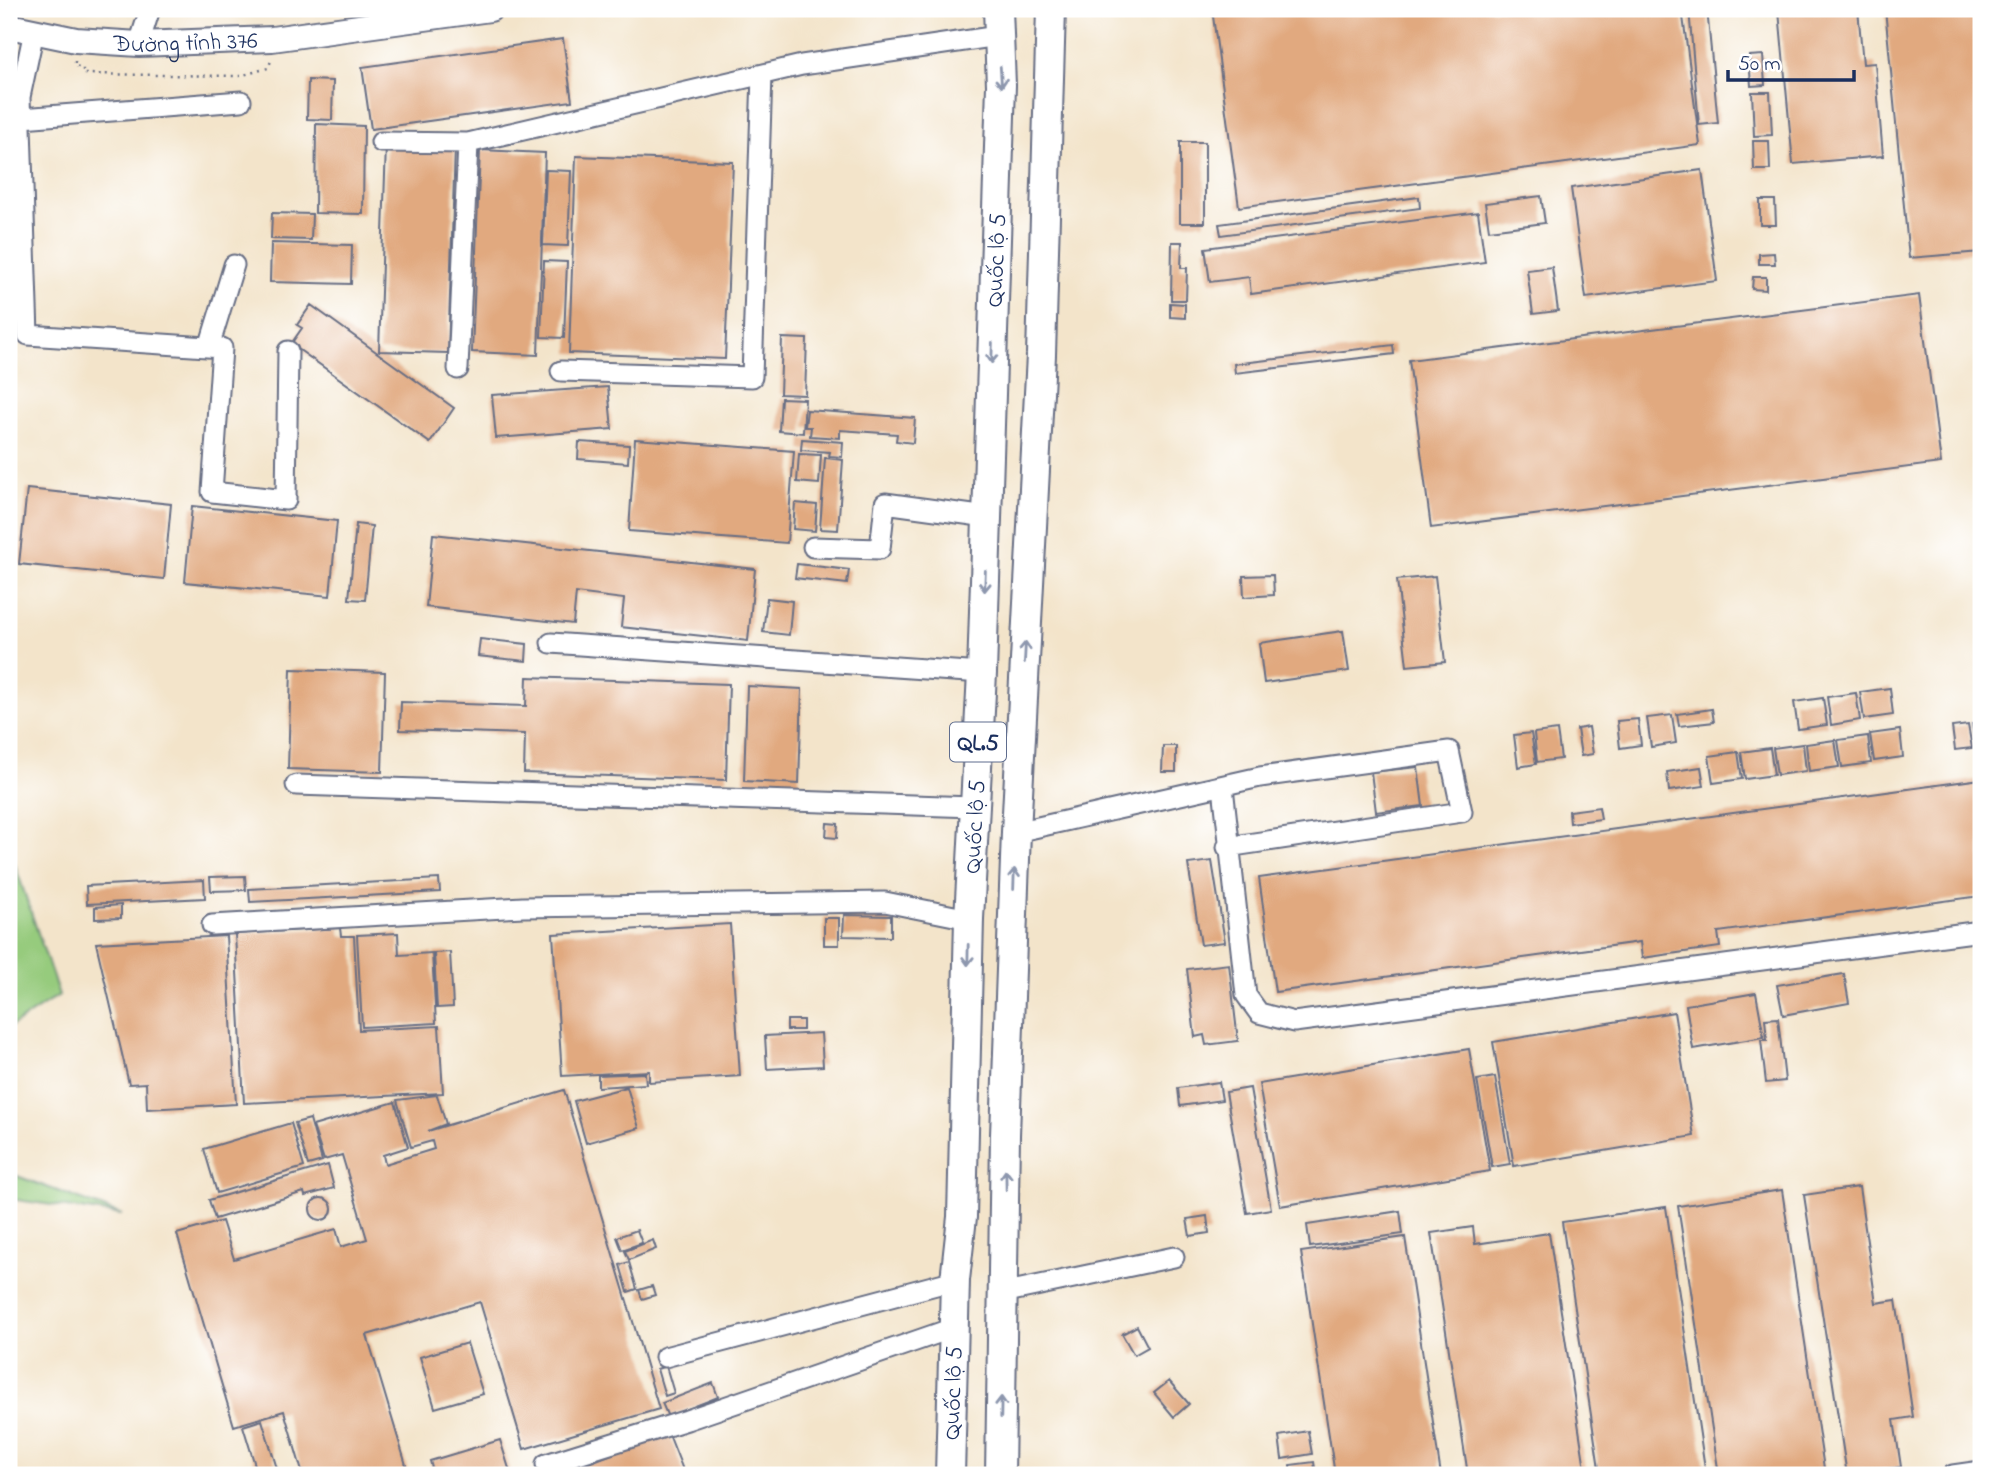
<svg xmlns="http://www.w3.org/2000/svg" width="1990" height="1484" font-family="'Indie Flower',sans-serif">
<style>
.green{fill:#96cb7d;stroke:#587d6e;stroke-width:2}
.building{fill:#e1a97f}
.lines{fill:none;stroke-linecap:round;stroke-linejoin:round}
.minor-casing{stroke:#676e84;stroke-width:23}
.major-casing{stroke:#676e84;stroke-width:28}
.highway-casing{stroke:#676e84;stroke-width:32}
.path{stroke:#676e84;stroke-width:2.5;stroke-dasharray:2 5;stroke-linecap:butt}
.minor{stroke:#fff;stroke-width:19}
.major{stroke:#fff;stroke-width:24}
.highway{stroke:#fff;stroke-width:28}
.oneway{stroke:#8d97ae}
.labels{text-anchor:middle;stroke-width:6;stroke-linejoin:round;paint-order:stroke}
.shield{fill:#fff;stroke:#5f6d8e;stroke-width:2}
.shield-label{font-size:23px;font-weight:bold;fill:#1b2f5e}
.street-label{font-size:24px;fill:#1b2f5e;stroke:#fff}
</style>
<rect width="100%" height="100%" fill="#fff"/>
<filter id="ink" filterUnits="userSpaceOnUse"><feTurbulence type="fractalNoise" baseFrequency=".0143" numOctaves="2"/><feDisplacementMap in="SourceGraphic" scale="14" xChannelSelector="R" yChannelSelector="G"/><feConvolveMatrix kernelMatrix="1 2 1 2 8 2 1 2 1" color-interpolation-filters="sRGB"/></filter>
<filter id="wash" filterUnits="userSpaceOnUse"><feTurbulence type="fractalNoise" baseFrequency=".00686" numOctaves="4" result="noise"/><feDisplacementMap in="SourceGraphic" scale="28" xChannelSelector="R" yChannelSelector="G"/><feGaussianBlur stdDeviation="1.57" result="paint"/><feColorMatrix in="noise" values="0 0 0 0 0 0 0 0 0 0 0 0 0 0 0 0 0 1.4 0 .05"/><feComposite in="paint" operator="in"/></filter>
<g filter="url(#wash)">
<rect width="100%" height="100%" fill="#f3e4ca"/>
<path class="green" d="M 9,847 L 59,995 L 9,1028 Z
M 9,1173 L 122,1215 L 9,1199 Z"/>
<g id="blocks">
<path class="building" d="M 1212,9 L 1682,9 L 1700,145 L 1239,207 Z
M 1689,9 L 1707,9 L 1718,123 L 1699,125 Z
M 1809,9 L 1858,9 L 1863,64 L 1875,63 L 1883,156 L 1793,164 L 1779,11 Z
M 1885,9 L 1981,9 L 1981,252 L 1909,258 Z
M 563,39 L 572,101 L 371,129 L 362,67 Z
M 1763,55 L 1765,85 L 1751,86 L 1749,56 Z
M 308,80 L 333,81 L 332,120 L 307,119 Z
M 1752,92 L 1770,92 L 1772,135 L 1754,136 Z
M 316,124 L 364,126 L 363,214 L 315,213 Z
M 1753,141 L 1769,141 L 1770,170 L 1754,170 Z
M 1180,142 L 1205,142 L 1205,223 L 1180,223 Z
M 386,145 L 455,148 L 448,353 L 379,351 Z
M 480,150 L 545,153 L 538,355 L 472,352 Z
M 576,156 L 733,162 L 725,359 L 569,353 Z
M 546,170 L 571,171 L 568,246 L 543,245 Z
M 1702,170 L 1717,281 L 1586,298 L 1571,188 Z
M 1541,196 L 1545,223 L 1489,230 L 1485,203 Z
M 1419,197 L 1420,208 L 1221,235 L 1219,224 Z
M 1760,200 L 1775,200 L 1776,225 L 1760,225 Z
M 1478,212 L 1485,262 L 1251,294 L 1249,277 L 1210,282 L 1205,248 Z
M 272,213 L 312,214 L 311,240 L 271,239 Z
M 1172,242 L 1182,242 L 1181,268 L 1187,268 L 1186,300 L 1171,300 Z
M 271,243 L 352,245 L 351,284 L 270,282 Z
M 1774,253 L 1775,264 L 1759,264 L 1759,254 Z
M 544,261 L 567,262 L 564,338 L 541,337 Z
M 1552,267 L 1558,311 L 1533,314 L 1527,270 Z
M 1753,277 L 1766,277 L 1766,290 L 1752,289 Z
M 1919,295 L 1941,463 L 1431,528 L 1409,360 Z
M 1170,303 L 1185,304 L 1185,318 L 1170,317 Z
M 311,305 L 454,408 L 430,443 L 291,344 L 302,328 L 297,325 Z
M 782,338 L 807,339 L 805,395 L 780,394 Z
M 1393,345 L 1394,354 L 1235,373 L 1234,364 Z
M 608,387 L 612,429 L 496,438 L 492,395 Z
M 781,398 L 805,399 L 803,433 L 779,431 Z
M 807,410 L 915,418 L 913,443 L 896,441 L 897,434 L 840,430 L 840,438 L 810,436 L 811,427 L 805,427 Z
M 635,439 L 794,451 L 787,543 L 629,531 Z
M 802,439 L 843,442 L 842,457 L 829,456 L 830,452 L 801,450 Z
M 579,442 L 629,445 L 628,463 L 578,459 Z
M 799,454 L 821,455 L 819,484 L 797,482 Z
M 825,458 L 843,460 L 838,530 L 820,529 Z
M 27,489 L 171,504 L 164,579 L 19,564 Z
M 795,503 L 817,505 L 815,531 L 793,529 Z
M 192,506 L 337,521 L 330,596 L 185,582 Z
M 356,524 L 372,526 L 365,600 L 349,599 Z
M 433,534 L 755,569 L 748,641 L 621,627 L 624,599 L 576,593 L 573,624 L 426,607 Z
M 797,564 L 849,570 L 847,584 L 795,578 Z
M 1273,575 L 1274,595 L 1244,597 L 1243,576 Z
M 1435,576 L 1445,662 L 1407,666 L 1397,580 Z
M 767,598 L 792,601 L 789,635 L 763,632 Z
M 1343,631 L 1349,671 L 1264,683 L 1259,643 Z
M 480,639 L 527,644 L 526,661 L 478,656 Z
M 291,669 L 385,672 L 382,772 L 288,769 Z
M 527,677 L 729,684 L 726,780 L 524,773 L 525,734 L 400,730 L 401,702 L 526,706 Z
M 747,686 L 802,689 L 799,784 L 744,781 Z
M 1890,688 L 1893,715 L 1864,719 L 1860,692 Z
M 1856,693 L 1860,720 L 1831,725 L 1827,697 Z
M 1823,698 L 1827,725 L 1798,729 L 1794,702 Z
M 1712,709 L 1714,722 L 1679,726 L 1677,714 Z
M 1672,715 L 1676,743 L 1651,747 L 1647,718 Z
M 1638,719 L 1641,745 L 1620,748 L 1617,721 Z
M 1981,723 L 1981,745 L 1975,746 L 1972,724 Z
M 1968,725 L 1972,748 L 1955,750 L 1952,727 Z
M 1589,727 L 1593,754 L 1581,756 L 1577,729 Z
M 1557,730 L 1561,759 L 1537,762 L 1534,733 Z
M 1900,730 L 1903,757 L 1874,761 L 1870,734 Z
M 1531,733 L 1536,764 L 1518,767 L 1514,735 Z
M 1868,736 L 1871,763 L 1842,767 L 1838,740 Z
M 1835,740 L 1839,767 L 1809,771 L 1806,744 Z
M 1803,744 L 1806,771 L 1777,775 L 1773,748 Z
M 1163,746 L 1176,746 L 1176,772 L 1162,772 Z
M 1770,748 L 1774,775 L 1745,779 L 1741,752 Z
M 1738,752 L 1742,779 L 1713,783 L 1709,756 Z
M 1418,767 L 1423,806 L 1376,812 L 1371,772 Z
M 1701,767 L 1704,786 L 1669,791 L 1667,772 Z
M 1981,779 L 1981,896 L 1718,932 L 1720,947 L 1642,958 L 1640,942 L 1275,992 L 1259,878 Z
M 1599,807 L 1601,819 L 1570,823 L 1569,811 Z
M 827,823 L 838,824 L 837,838 L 826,837 Z
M 1212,861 L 1225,942 L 1201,945 L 1188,864 Z
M 245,876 L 246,890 L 211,891 L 210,877 Z
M 439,879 L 440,892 L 250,902 L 249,889 Z
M 204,880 L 205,898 L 87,904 L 86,886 Z
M 121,905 L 121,918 L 95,919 L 95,907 Z
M 844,915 L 891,916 L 891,937 L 843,936 Z
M 824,918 L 839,918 L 839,945 L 824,945 Z
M 730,924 L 740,1076 L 649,1082 L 649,1071 L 562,1076 L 553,934 Z
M 340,928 L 341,936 L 354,936 L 359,1030 L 439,1026 L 443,1093 L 244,1103 L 235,934 Z
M 398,933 L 399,955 L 432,953 L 436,1023 L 362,1027 L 357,935 Z
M 226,936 L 236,1104 L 147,1109 L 146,1083 L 129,1084 L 96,943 Z
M 450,952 L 453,1007 L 437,1008 L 434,953 Z
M 1229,964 L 1238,1041 L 1206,1045 L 1204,1035 L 1195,1037 L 1187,969 Z
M 1844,974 L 1849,1003 L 1783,1015 L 1777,985 Z
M 1756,993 L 1764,1037 L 1693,1049 L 1686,1005 Z
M 1674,1012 L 1694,1136 L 1514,1166 L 1493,1042 Z
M 1778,1018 L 1785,1081 L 1766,1083 L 1761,1040 L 1767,1040 L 1765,1019 Z
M 787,1020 L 803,1020 L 803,1030 L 787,1030 Z
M 821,1033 L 823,1066 L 767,1069 L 765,1036 Z
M 1469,1049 L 1490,1171 L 1280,1206 L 1259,1084 Z
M 645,1073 L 646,1084 L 598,1087 L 598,1075 Z
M 1495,1077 L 1510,1164 L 1492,1167 L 1477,1080 Z
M 1219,1082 L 1222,1100 L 1180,1106 L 1178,1088 Z
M 627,1087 L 639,1128 L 586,1143 L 574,1101 Z
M 1250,1088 L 1271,1209 L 1247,1213 L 1226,1092 Z
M 564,1090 L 659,1409 L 524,1449 L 480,1302 L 367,1335 L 409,1475 L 303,1475 L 284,1411 L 234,1426 L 177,1234 L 222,1221 L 234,1259 L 336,1229 L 341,1247 L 367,1239 L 342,1155 L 324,1160 L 313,1126 L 395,1102 L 408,1147 L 383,1155 L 385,1164 L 434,1149 L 432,1141 L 411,1147 L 397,1100 L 437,1095 L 446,1124 L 428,1131 Z
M 310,1119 L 322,1161 L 308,1165 L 295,1123 Z
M 291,1123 L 304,1167 L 217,1193 L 204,1149 Z
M 328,1165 L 334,1188 L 305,1196 L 304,1192 L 215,1219 L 209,1200 Z
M 1859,1187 L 1876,1303 L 1896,1300 L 1913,1417 L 1894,1420 L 1901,1467 L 1847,1475 L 1804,1195 Z
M 1782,1190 L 1825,1475 L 1719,1475 L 1678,1206 Z
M310 1209a11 11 0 1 1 22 0a11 11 0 1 1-22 0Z
M 1666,1207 L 1706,1475 L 1600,1475 L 1562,1222 Z
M 1400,1211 L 1403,1234 L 1310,1247 L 1307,1225 Z
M 1207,1216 L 1209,1233 L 1190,1236 L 1187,1219 Z
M 1473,1227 L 1475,1244 L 1549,1233 L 1586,1475 L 1468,1475 L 1431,1233 Z
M 637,1230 L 642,1243 L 622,1250 L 617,1237 Z
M 1405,1237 L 1441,1475 L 1335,1475 L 1301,1252 Z
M 653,1240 L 656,1249 L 629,1260 L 625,1251 Z
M 629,1262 L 637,1289 L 628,1292 L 620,1265 Z
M 652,1286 L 655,1295 L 642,1299 L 639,1290 Z
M 1137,1326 L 1148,1347 L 1134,1355 L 1122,1334 Z
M 467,1343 L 483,1394 L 435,1408 L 420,1357 Z
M 666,1366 L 674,1393 L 665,1396 L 657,1369 Z
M 1169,1381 L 1189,1404 L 1174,1417 L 1154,1393 Z
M 713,1383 L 718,1397 L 668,1417 L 662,1403 Z
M 262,1420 L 279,1475 L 258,1475 L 243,1426 Z
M 1308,1431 L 1312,1454 L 1282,1459 L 1279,1436 Z
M 668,1432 L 685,1475 L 558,1475 Z
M 500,1440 L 511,1475 L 434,1475 L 430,1461 Z
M 1314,1462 L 1316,1475 L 1291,1475 L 1290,1465 Z"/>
</g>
</g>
<g filter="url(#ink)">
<use href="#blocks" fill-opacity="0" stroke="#676e84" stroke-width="2"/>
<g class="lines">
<defs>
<path id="minor" d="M 34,31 L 20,97 L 28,335 L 222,348 L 212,492 L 286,500 L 288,351
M 139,44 L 150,9
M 9,119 L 241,101
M 381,142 L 468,143 L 802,65 L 998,36
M 209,347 L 234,265
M 458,369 L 468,143
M 561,371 L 752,377 L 762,75
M 813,547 L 880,549 L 885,503 L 987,517
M 551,643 L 982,673
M 296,785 L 974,807
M 1223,787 L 1246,995 L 1259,1013 L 1294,1022 L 1981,931
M 1016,832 L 1260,777 L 1449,751 L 1462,812 L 1227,847
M 212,925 L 523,907 L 885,902 L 969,919
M 1002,1293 L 1174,1257
M 665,1357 L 955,1280
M 546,1464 L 687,1420 L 956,1327
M 1953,1475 L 1981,1471"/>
<g id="major">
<path id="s1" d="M 9,26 L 76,40 L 139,44 L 272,39 L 490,9"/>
</g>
<g id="highway">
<path id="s2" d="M 950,1475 L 955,1280 L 962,1217 L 969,919 L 982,673 L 1001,85 L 998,9"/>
<path d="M 1000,1475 L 1005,1135 L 1016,832 L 1041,355 L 1051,9"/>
</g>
</defs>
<use href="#minor" class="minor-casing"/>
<use href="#major" class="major-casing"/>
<use href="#highway" class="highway-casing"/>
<path class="path" d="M 75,61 L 75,66 L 83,68 L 83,74 L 240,76 L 268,68 L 271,61"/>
<use href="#minor" class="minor"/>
<use href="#major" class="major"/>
<use href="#highway" class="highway"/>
</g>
<defs><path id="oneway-shaft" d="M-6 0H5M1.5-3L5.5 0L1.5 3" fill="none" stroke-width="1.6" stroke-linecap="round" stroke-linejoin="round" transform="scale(1.75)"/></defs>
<g class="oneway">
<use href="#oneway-shaft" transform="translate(1001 77) rotate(86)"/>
<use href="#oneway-shaft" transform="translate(992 353) rotate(92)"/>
<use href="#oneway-shaft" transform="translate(985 581) rotate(92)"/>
<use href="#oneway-shaft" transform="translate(1025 652) rotate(-87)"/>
<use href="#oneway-shaft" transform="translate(1014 879) rotate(-88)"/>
<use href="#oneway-shaft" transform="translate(968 955) rotate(91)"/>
<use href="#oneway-shaft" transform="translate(1006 1180) rotate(-91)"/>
<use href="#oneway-shaft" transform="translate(1001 1407) rotate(-89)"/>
</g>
</g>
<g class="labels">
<rect class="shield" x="950" y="722.5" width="56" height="39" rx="5"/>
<g class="shield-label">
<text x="978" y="750">QL.5</text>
</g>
<g class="street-label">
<text dy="8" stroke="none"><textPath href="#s1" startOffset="178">Đường tỉnh 376</textPath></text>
<text dy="8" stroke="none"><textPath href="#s2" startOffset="1216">Quốc lộ 5</textPath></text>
<text dy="8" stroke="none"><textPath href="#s2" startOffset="649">Quốc lộ 5</textPath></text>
<text dy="8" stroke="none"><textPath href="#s2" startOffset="82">Quốc lộ 5</textPath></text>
</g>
</g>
<rect width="1990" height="1484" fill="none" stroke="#fff" stroke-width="35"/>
<path d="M1728 70v10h126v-10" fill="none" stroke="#1b2f5e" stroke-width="3.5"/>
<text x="1738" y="70" font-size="21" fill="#1b2f5e" stroke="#ffffff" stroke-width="5" paint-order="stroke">50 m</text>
</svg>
